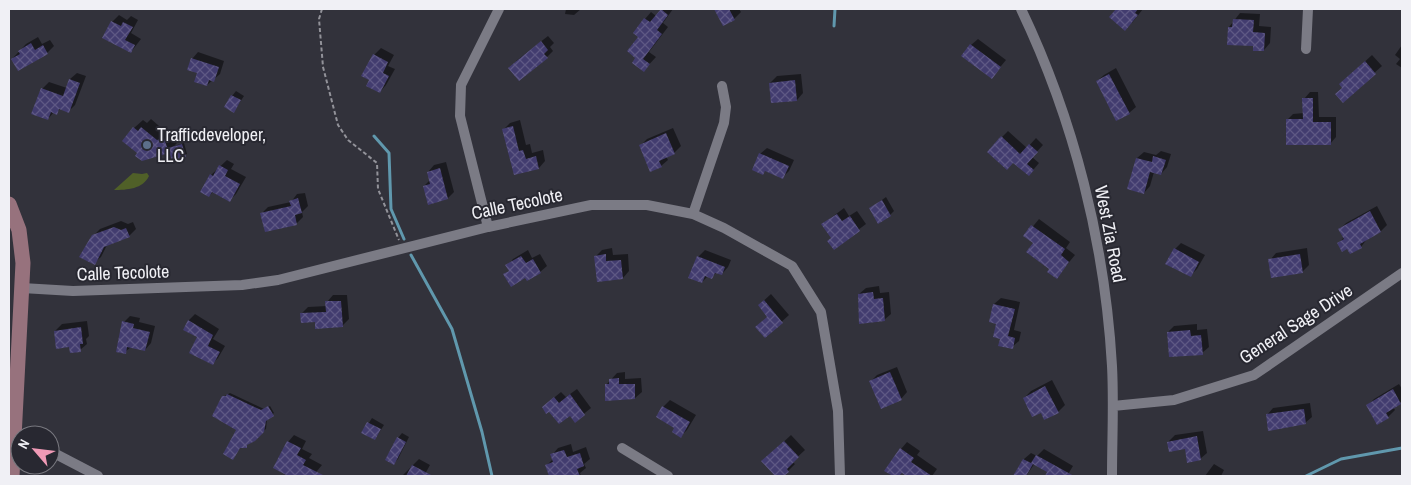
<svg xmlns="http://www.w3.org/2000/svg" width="1411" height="485" font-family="'Archivo Narrow',sans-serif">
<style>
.green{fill:#506028}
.shadow{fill:#0007}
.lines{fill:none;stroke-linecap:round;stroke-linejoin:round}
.stream{stroke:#6098ad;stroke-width:3}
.building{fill:url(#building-cross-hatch)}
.path{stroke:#929299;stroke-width:2;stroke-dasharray:4 2.5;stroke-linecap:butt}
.street{stroke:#7b7b85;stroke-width:10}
.secondary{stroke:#97727d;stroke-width:15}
.service-dot{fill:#5c6f8a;stroke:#282831;stroke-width:2}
.labels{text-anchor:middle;stroke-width:4;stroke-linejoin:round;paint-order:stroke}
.poi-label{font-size:18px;fill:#f0f0f5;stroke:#282831;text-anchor:start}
.street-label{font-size:18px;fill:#f0f0f5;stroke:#282831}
</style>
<defs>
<pattern id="building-cross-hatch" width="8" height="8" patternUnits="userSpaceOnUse" patternTransform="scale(1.25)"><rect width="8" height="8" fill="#423c6f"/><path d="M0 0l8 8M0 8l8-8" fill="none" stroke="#5e5884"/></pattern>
</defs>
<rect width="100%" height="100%" fill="#32323b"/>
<path class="green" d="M 133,173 L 142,174 L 147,173 L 149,176 C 143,189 127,190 114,190 Z"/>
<path class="shadow" d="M 566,9 L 581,9 L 574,15 L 565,14 Z
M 662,9 L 673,9 L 663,23 L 668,27 L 649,52 L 656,57 L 644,70 L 637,58 L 640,36 L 645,19 L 651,12 L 656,16 Z
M 716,9 L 739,9 L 741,12 L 734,19 L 724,24 Z
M 1117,9 L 1143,9 L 1132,23 L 1110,17 Z
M 1240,13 L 1260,14 L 1259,26 L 1271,27 L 1270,43 L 1264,50 L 1254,45 L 1229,27 Z
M 119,15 L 127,20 L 131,16 L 138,20 L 131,33 L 141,39 L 131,52 L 112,22 Z
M 548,36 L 554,43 L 550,47 L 553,51 L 547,57 L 516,61 Z
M 38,37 L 42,44 L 50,40 L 54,46 L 47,53 L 12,59 L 26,44 Z
M 978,39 L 1006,60 L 992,77 L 971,45 Z
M 1402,45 L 1402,68 L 1396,64 L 1400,59 L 1395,55 Z
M 381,48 L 394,55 L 388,66 L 395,69 L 386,85 L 380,92 L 371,79 L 374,55 Z
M 198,52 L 224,61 L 220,74 L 207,85 L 192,59 Z
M 1372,55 L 1382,66 L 1343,101 L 1344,88 L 1347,78 Z
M 1116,68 L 1136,107 L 1129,113 L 1097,81 L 1104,75 Z
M 77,73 L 86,76 L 75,105 L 69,111 L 61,108 L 56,113 L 54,112 L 48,119 L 42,89 L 49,82 L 67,88 L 70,79 Z
M 801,74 L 803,93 L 797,100 L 770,83 L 777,76 Z
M 236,91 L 244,96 L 234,111 L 232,96 Z
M 1310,92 L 1318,92 L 1319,117 L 1336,117 L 1336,137 L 1330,144 L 1287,120 L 1293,114 L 1304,113 L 1304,99 Z
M 151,119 L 166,132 L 173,130 L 177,143 L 174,146 L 184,143 L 187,154 L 173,160 L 170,150 L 168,151 L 139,153 L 134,128 L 143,120 L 147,123 Z
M 520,120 L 526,145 L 530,144 L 532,153 L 543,150 L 545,161 L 539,168 L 514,174 L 504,129 L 510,123 Z
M 673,128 L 681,146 L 674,153 L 666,156 L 668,160 L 661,166 L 640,146 L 647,139 Z
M 1008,131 L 1027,148 L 1036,138 L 1043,145 L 1032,157 L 1039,163 L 1029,175 L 1014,162 L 1002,137 Z
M 767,148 L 794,160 L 789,171 L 783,177 L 766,170 L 763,173 L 760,154 Z
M 1161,151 L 1171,154 L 1167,167 L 1161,174 L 1154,172 L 1150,186 L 1144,193 L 1129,188 L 1137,158 L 1144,152 L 1156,155 Z
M 227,160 L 234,164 L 231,169 L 246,177 L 236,194 L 230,200 L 214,191 L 209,196 L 211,175 Z
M 446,162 L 454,192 L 448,198 L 424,186 L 430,180 L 428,172 L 434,165 Z
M 305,193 L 308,206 L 302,212 L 303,217 L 297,223 L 261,214 L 268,207 L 291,202 L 297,194 Z
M 886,197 L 894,211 L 890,215 L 871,208 Z
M 1377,206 L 1387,225 L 1381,231 L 1367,239 L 1361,247 L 1348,247 L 1339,243 L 1344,237 L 1340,229 L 1346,223 Z
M 844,208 L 849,216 L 857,211 L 866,224 L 834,248 L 832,238 L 823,224 Z
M 1039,219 L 1070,242 L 1066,248 L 1075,255 L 1056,278 L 1034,243 L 1025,236 Z
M 121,221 L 128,224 L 133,222 L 136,229 L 129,236 L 107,245 L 101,257 L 94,263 L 93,236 L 100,229 Z
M 1181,243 L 1205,255 L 1197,269 L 1190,276 L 1175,249 Z
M 612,248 L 613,255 L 628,254 L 629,271 L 623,278 L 596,256 L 602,250 Z
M 1307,248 L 1309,265 L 1303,271 L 1273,277 L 1270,260 L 1276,253 Z
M 528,250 L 532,258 L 540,254 L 547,266 L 540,272 L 526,277 L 505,274 L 510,270 L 507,266 L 513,259 Z
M 705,250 L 731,260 L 728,267 L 722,274 L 717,272 L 712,277 L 708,276 L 702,282 L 698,257 Z
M 879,286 L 880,293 L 889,292 L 891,314 L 884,320 L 859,294 L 866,288 Z
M 771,294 L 789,315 L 765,337 L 769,317 L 759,305 Z
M 333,295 L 347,295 L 349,319 L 342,326 L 316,321 L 301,314 L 308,307 L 327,306 L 327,302 Z
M 1001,298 L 1020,302 L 1014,330 L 1021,332 L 1019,341 L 1012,347 L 1002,338 L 998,323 L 994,304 Z
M 195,314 L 219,329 L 213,339 L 225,346 L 218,358 L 212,364 L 199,337 L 185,329 L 189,320 Z
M 130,316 L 140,318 L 139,322 L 155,326 L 151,343 L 145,350 L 131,347 L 125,352 L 124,322 Z
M 87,321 L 89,336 L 86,339 L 87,344 L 80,350 L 70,346 L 55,331 L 62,324 Z
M 1197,324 L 1197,330 L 1207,329 L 1209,347 L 1202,353 L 1168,332 L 1174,326 Z
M 897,367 L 907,392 L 901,399 L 871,381 L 877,375 Z
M 625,372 L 625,379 L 641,378 L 642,392 L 635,398 L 606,385 L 617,373 Z
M 1052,380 L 1065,405 L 1058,412 L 1024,398 L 1031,391 Z
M 1399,384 L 1402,389 L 1402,401 L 1393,407 L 1395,410 L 1388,417 L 1378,423 L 1368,405 L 1374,399 Z
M 577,389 L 591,408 L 575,421 L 570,414 L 550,401 L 561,392 L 566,397 Z
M 230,393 L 264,409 L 270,406 L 274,413 L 267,419 L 266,429 L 248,443 L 246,447 L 223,397 Z
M 670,400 L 696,415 L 687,430 L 681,436 L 676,427 L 657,417 L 663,407 Z
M 1310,403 L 1312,417 L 1305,423 L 1267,415 L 1273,408 Z
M 372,418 L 384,425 L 375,439 L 363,432 Z
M 1203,431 L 1207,453 L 1200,459 L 1186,448 L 1168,442 L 1175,435 Z
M 402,433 L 409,437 L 398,459 L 394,463 L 398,438 Z
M 294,435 L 306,441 L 302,449 L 312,454 L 309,458 L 322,465 L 313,476 L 291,476 L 274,467 L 288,442 Z
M 791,435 L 805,450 L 792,462 L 795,464 L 788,471 L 782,476 L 777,476 L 763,461 Z
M 907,442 L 920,451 L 917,455 L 937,469 L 932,476 L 908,476 L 903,472 L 899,476 L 895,476 L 886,470 L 901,449 Z
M 571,444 L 573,452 L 586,447 L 590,459 L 584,464 L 586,468 L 580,473 L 581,476 L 550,476 L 547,465 L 553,459 L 552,455 L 558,448 Z
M 1044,449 L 1073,466 L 1067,476 L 1046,476 L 1049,472 L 1035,463 L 1026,476 L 1016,474 L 1024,459 L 1031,453 L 1037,456 Z
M 419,459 L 430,465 L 424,476 L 402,476 Z
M 1214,464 L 1224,470 L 1221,476 L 1205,476 Z"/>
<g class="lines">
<path class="stream" d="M 834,26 L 835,9
M 374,136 L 389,153 L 391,209 L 404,239
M 411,255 L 452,329 L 482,432 L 492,476
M 1306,476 L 1341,459 L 1402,448"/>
</g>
<path class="building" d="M 661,9 L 668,15 L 657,30 L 662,34 L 643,59 L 650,64 L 644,72 L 632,63 L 635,58 L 627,51 L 638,37 L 633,33 L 644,18 L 650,22 Z
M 714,9 L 729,9 L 735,20 L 723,26 Z
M 1116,9 L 1138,9 L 1135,13 L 1138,15 L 1125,31 L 1109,17 Z
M 1233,19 L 1254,20 L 1253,32 L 1265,33 L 1264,51 L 1253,51 L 1253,46 L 1227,45 L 1228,27 L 1232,27 Z
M 111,21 L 121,26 L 123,22 L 133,27 L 125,40 L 135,45 L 131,53 L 102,38 Z
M 541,41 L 548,50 L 544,54 L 548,58 L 519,81 L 508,68 Z
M 31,43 L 35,50 L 43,45 L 48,54 L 18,71 L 11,59 L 20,54 L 18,51 Z
M 970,44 L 1001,67 L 992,79 L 961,56 Z
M 373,54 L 388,62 L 383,73 L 389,76 L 380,93 L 366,86 L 369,80 L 361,76 Z
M 191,58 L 219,67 L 214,82 L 209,80 L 207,86 L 194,82 L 197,73 L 187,70 Z
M 1365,61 L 1376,74 L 1343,103 L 1335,94 L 1342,88 L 1339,84 Z
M 1109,74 L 1130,114 L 1116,121 L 1096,81 Z
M 69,79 L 80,83 L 69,113 L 59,109 L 57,115 L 51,112 L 48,120 L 31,114 L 41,88 L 63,96 Z
M 795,80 L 797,101 L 771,103 L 769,83 Z
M 231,95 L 241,100 L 234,113 L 224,107 Z
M 1302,98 L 1313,98 L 1313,122 L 1331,122 L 1331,145 L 1286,145 L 1286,119 L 1303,119 Z
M 513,126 L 519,151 L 523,150 L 526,159 L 536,156 L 539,169 L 514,175 L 502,129 Z
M 133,127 L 138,131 L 141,127 L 157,140 L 164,138 L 169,153 L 142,161 L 135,156 L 137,153 L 122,141 Z
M 666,133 L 675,154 L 659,161 L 662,167 L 650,172 L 639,145 Z
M 1001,136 L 1020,154 L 1029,144 L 1038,152 L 1027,164 L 1034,170 L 1029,176 L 1013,163 L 1007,170 L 987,152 Z
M 182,144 L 186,157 L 172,161 L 168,148 Z
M 759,153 L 789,166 L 783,179 L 765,171 L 763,175 L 752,170 Z
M 1153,156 L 1166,160 L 1161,175 L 1150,172 L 1144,194 L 1127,189 L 1136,158 L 1152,162 Z
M 219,165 L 228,170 L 225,176 L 240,184 L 230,202 L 212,192 L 209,197 L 200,192 L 210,174 L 213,176 Z
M 440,168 L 448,199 L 428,205 L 423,186 L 430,184 L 427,172 Z
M 298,198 L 302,213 L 295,215 L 297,225 L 265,232 L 260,213 L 291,206 L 289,201 Z
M 882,200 L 891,216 L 878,224 L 869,208 Z
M 1370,211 L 1381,232 L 1360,244 L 1362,248 L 1350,254 L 1347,249 L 1342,252 L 1337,243 L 1344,239 L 1338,229 Z
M 837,214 L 842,221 L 850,216 L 860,231 L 834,250 L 827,241 L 831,238 L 821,224 Z
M 1031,225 L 1065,249 L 1061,255 L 1069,262 L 1057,279 L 1047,272 L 1049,269 L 1026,252 L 1033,243 L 1023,236 Z
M 114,227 L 121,230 L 126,228 L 130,237 L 104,247 L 95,265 L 79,257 L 92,235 Z
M 1174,248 L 1199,262 L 1191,277 L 1165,264 Z
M 606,254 L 606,261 L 621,260 L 623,279 L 597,282 L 594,256 Z
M 1300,254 L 1303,273 L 1271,278 L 1268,259 Z
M 521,256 L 526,263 L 533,259 L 541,273 L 527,281 L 525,278 L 511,287 L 503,274 L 509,271 L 505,265 Z
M 697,256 L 725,267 L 722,275 L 715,273 L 712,279 L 705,276 L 702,283 L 688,278 Z
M 873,292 L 874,299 L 883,298 L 885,321 L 859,324 L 858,294 Z
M 764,300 L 783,323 L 765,338 L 755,327 L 767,317 L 758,305 Z
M 325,301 L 341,301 L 343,327 L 315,329 L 315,322 L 301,323 L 300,313 L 326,312 Z
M 993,304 L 1015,309 L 1008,336 L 1015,338 L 1013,349 L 998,346 L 1000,339 L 993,337 L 996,324 L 989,322 Z
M 188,320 L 213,335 L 208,346 L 220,352 L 213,365 L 189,353 L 197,337 L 183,330 Z
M 122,321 L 134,324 L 133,328 L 150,332 L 145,351 L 127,347 L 126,354 L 116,352 Z
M 81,327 L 83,344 L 80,344 L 81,352 L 70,353 L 69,347 L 56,349 L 54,331 Z
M 1190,330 L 1191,336 L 1201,335 L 1203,355 L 1169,357 L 1167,332 Z
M 890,372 L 902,400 L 881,409 L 869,381 Z
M 619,378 L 619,384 L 635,384 L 635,399 L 605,401 L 605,384 L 609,384 L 609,379 Z
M 1045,386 L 1059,413 L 1044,420 L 1041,413 L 1032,417 L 1023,398 Z
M 1393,389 L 1401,404 L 1386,413 L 1389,418 L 1377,425 L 1366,405 Z
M 227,394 L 261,410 L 268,406 L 274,416 L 266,421 L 264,432 L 255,441 L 247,445 L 247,448 L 240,448 L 233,460 L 223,454 L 236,430 L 212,416 L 222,396 L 226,396 Z
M 570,394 L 585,415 L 575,423 L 570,416 L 559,424 L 549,412 L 546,414 L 542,407 L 554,397 L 559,403 Z
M 662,406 L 690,422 L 681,438 L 672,432 L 674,428 L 656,417 Z
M 1304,409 L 1306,424 L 1268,431 L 1266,414 Z
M 367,422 L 381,429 L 375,440 L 361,433 Z
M 1197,436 L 1201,460 L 1187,463 L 1185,449 L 1169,452 L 1167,442 Z
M 397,437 L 406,442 L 394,465 L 385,460 Z
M 287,441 L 301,448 L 297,455 L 306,460 L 303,465 L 325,476 L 288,476 L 273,468 Z
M 784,441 L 799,457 L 787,469 L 789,472 L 784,476 L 775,476 L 761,461 Z
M 900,448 L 914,458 L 911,462 L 932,476 L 906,476 L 902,473 L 899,476 L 893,476 L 884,471 Z
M 564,450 L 567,457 L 580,453 L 584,466 L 577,469 L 580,476 L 549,476 L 545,465 L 553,462 L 550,454 Z
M 1036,455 L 1074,476 L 1045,476 L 1047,472 L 1031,463 Z
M 1023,459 L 1033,464 L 1026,476 L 1013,476 Z
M 412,465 L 433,476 L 406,476 Z"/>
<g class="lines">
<path class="path" d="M 322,9 L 319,19 L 323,67 L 338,125 L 348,140 L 377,163 L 378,189 L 399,240"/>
<path class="street" d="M 1021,9 C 1074,120 1105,243 1112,366 C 1114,403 1112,440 1112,476
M 1306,49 L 1308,9
M 693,214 L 724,123 L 726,107 L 722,86
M 488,227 L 460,116 L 461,85 L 499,9
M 22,288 L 73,291 L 242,285 L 278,280 L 488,227 L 591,205 L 647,205 L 693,214 L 724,228 L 792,266 L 821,312 L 838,411 L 840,476
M 1113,406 L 1174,400 L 1254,375 L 1402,273
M 622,448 L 668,476
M 50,451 L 98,476"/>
<path class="secondary" d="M 9,204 L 19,230 L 23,263 L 12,476"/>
</g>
<circle class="service-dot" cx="147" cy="145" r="5"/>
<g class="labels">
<g class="poi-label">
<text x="157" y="141">Trafficdeveloper,<tspan x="157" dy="21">LLC</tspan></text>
</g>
<g class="street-label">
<text transform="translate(517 204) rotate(-12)" y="6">Calle Tecolote</text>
<text transform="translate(1110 234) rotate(79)" y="6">West Zia Road</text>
<text transform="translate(123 273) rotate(-2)" y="6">Calle Tecolote</text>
<text transform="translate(1296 324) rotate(-33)" y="6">General Sage Drive</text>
</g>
</g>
<rect width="1411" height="485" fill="none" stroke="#f0f0f5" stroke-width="20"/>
<g transform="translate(35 450) rotate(298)"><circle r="24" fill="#282831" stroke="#78787f"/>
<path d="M0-4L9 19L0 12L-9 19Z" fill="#f09ab6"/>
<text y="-8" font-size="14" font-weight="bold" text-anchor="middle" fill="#f0f0f5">N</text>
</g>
</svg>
